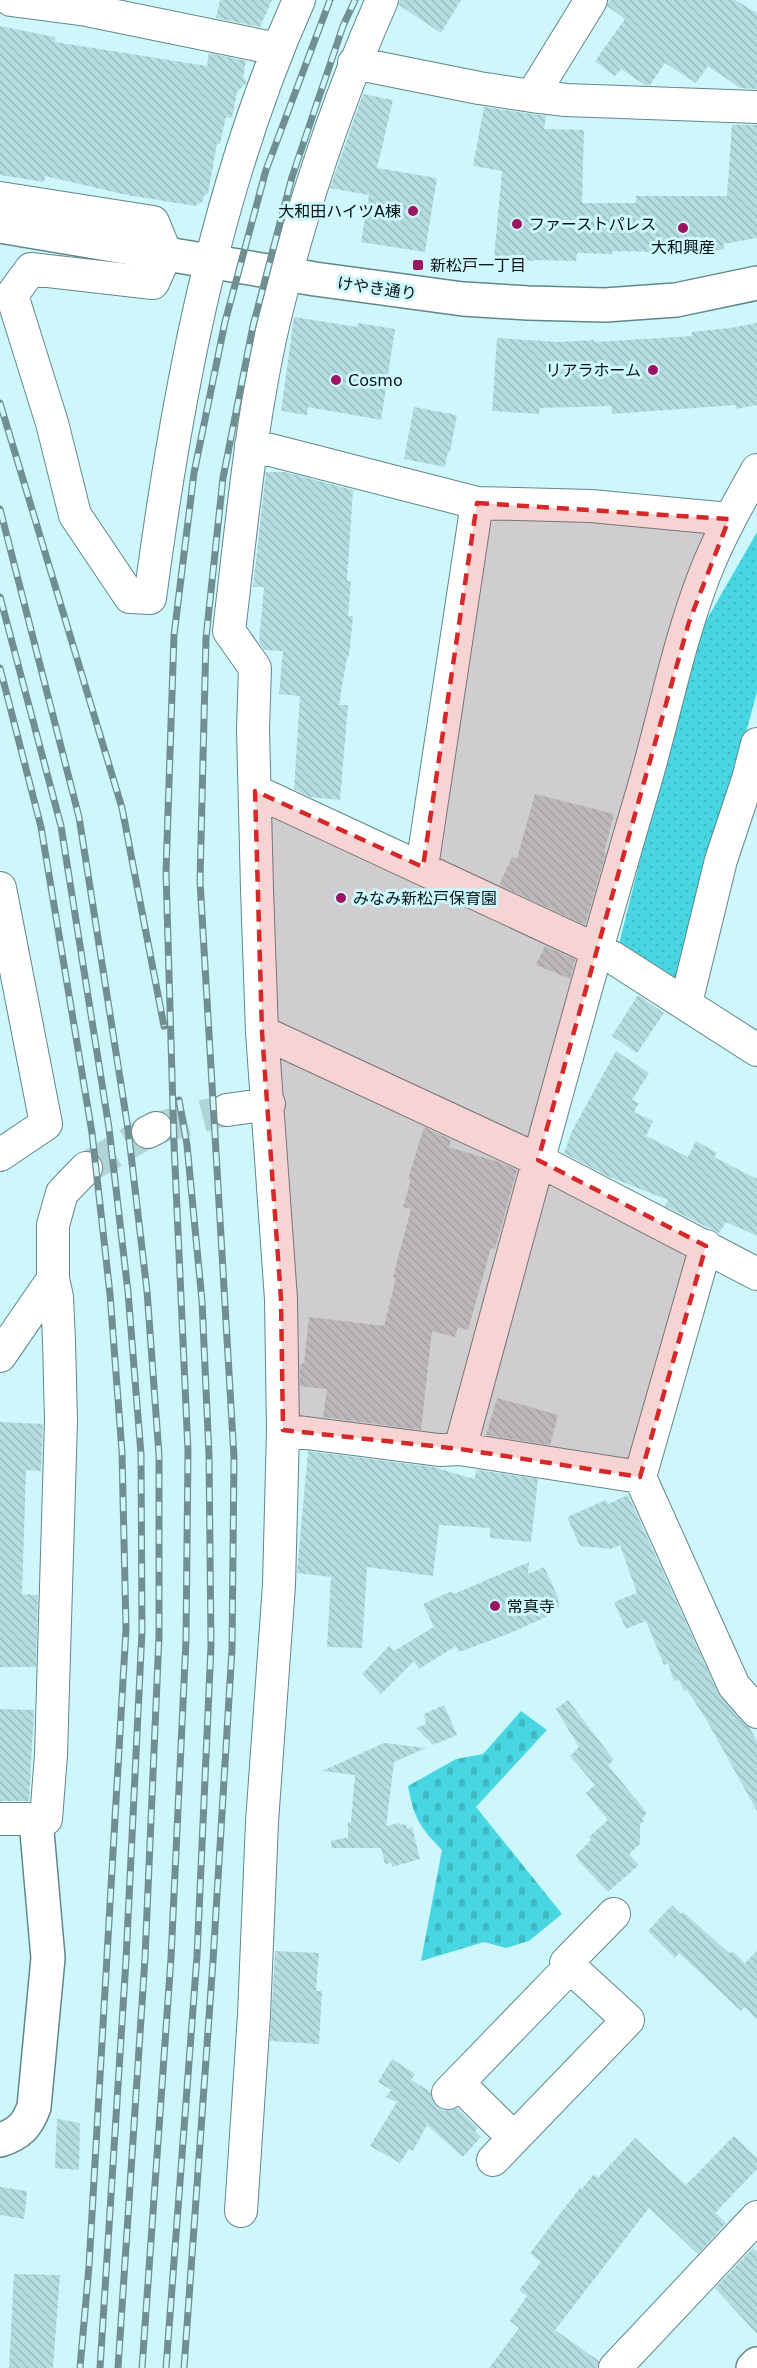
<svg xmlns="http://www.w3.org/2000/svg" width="757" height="2368" font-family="'DejaVu Sans','Noto Sans JP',sans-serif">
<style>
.cemetery{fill:url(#cemetery-stones)}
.park{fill:url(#park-dots)}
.building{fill:url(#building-back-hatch)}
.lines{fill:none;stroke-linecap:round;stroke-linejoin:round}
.street-tunnel{stroke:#b0d5d8;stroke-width:32;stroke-dasharray:32 16;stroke-linecap:butt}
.street-casing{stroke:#61878a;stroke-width:34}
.secondary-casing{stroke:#61878a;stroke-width:36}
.street{stroke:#fff;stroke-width:32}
.secondary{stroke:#fff;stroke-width:33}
.rail-casing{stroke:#718e91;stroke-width:7}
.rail{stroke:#cef7fb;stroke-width:4.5;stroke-dasharray:14;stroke-linecap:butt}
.marked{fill:#d62828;fill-opacity:0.2;stroke:#d62828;stroke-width:4.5;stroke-dasharray:12 8;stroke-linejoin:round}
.poi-dot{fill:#9d1462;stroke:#cef7fb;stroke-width:2}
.labels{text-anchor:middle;stroke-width:6;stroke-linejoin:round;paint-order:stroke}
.poi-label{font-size:16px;fill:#051315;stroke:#cef7fb;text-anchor:start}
.street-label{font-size:16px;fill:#051315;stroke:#cef7fb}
</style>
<defs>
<pattern id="cemetery-stones" width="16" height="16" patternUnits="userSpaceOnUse" patternTransform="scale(1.5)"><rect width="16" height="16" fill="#48d7e2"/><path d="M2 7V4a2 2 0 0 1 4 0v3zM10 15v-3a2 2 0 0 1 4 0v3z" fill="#3eb8c1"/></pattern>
<pattern id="park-dots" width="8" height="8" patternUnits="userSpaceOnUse" patternTransform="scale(1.5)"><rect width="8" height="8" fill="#48d7e2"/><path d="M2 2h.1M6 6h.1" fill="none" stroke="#3eb8c1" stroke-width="1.8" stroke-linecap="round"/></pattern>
<pattern id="building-back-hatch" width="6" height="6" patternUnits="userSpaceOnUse" patternTransform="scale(1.5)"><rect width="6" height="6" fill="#b5dde1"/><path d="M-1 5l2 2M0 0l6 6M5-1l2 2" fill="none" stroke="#9abdc0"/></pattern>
</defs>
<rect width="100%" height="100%" fill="#cef7fb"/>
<path class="cemetery" d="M 521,1711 L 547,1730 L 476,1807 L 562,1914 L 529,1941 L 506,1948 L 484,1942 L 421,1961 L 442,1850 C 419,1826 414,1818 408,1786 L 456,1759 L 483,1754 Z"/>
<path class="park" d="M 757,532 L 757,692 L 679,980 L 619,944 L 695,640 Z"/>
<path class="building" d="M 220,0 L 272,0 L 260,27 L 216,18 Z
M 400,0 L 461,0 L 441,33 L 399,5 Z
M 609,0 L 735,0 L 757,13 L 757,89 L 740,88 L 708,66 L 696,83 L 665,63 L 650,85 L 645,85 L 621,69 L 615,76 L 595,61 L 625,19 L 607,6 Z
M 0,26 L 55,37 L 55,42 L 207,66 L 209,53 L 246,61 L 243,77 L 247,82 L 237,92 L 232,118 L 226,117 L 220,144 L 217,143 L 208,194 L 204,195 L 203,201 L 195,206 L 127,195 L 45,176 L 44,182 L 0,175 Z
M 363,94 L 393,100 L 377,168 L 437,178 L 425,252 L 361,242 L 369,195 L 330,188 Z
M 484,107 L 546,116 L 544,129 L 584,130 L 582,203 L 636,203 L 636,196 L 727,196 L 732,125 L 757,125 L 757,238 L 723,244 L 724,249 L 699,253 L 612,251 L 612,254 L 577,253 L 576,261 L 534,260 L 534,261 L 494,258 L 502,171 L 473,166 Z
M 294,317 L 357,327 L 358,323 L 395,329 L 381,420 L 308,407 L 307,415 L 281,411 Z
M 757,323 L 757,405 L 736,409 L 736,405 L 612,414 L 611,406 L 540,408 L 539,414 L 492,411 L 497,338 L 558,342 L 594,340 L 594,342 L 692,336 L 692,332 L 730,328 Z
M 414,407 L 457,415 L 450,452 L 448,452 L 445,467 L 404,459 Z
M 266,472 L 285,472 L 353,490 L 347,581 L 351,581 L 348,616 L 353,616 L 349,656 L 347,657 L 339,705 L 348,705 L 340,800 L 310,797 L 294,789 L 300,696 L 279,694 L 283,651 L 264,650 L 259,642 L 264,587 L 253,587 Z
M 535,794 L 614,814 L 604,852 L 606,853 L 585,925 L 499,885 L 512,857 L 517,859 Z
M 545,946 L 575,960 L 570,979 L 536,965 Z
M 638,995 L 664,1013 L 637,1053 L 612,1036 Z
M 616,1051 L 649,1073 L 632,1100 L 639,1103 L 634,1112 L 653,1121 L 646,1136 L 688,1157 L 696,1141 L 717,1153 L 714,1157 L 757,1179 L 757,1236 L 726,1222 L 719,1233 L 665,1206 L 668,1200 L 605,1175 L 564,1153 L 572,1131 Z
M 424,1127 L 451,1140 L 449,1147 L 499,1162 L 517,1170 L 495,1249 L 491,1248 L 468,1330 L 458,1327 L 455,1337 L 432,1331 L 421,1430 L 323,1417 L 327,1389 L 300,1386 L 300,1365 L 304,1363 L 309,1317 L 384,1326 L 396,1278 L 393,1277 L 411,1209 L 403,1207 L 411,1179 L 408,1179 Z
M 497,1398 L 558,1415 L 550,1445 L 486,1435 Z
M 0,1422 L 43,1424 L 41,1471 L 26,1470 L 22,1594 L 38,1595 L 36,1667 L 0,1667 Z
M 308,1451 L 433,1467 L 474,1479 L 477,1470 L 538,1479 L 531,1542 L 490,1538 L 490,1528 L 439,1525 L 433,1576 L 367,1567 L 362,1648 L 327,1647 L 331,1577 L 297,1573 Z
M 628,1495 L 718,1693 L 744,1724 L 750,1728 L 757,1742 L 757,1811 L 706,1719 L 687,1690 L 684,1691 L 679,1680 L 674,1681 L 668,1663 L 664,1665 L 646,1621 L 626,1629 L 614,1602 L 637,1593 L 620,1545 L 611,1549 L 580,1546 L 567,1517 L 606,1500 L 608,1504 Z
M 529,1562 L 528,1574 L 544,1567 L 558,1597 L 559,1607 L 544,1613 L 546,1617 L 508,1634 L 459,1652 L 456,1646 L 419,1669 L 414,1661 L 381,1694 L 362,1674 L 389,1646 L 394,1651 L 434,1627 L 423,1604 L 452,1591 L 454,1594 Z
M 568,1700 L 614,1760 L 608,1765 L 647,1813 L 642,1818 L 644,1821 L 640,1824 L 640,1844 L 629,1854 L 639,1865 L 608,1892 L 578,1860 L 576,1855 L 591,1840 L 589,1837 L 608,1820 L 586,1793 L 595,1785 L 570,1756 L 579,1747 L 556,1709 Z
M 444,1705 L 457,1735 L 433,1745 L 416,1728 L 426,1724 L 424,1714 Z
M 0,1709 L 34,1710 L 29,1801 L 0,1801 Z
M 384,1743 L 426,1748 L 394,1762 L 386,1826 L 400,1823 L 401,1825 L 406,1824 L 407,1829 L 412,1827 L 420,1859 L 392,1867 L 391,1863 L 385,1864 L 381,1848 L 332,1848 L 331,1841 L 348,1837 L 348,1822 L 351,1822 L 355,1775 L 322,1771 Z
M 672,1905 L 681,1914 L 683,1912 L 729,1953 L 732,1951 L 745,1963 L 757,1951 L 757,2020 L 745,2007 L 741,2011 L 679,1953 L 675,1958 L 648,1931 Z
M 275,1951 L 319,1953 L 316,1991 L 322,1991 L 319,2044 L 270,2041 Z
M 392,2059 L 415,2074 L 411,2080 L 431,2092 L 431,2098 L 436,2106 L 444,2111 L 457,2108 L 478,2128 L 475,2132 L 481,2137 L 463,2157 L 427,2125 L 413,2151 L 409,2149 L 400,2163 L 370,2146 L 397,2102 L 386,2097 L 391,2090 L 378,2082 Z
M 57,2119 L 80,2123 L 79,2170 L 55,2168 Z
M 734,2136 L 757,2158 L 757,2169 L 715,2213 L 726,2223 L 698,2254 L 649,2208 L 555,2330 L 599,2361 L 598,2368 L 489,2368 L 519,2328 L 510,2321 L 527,2296 L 519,2290 L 541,2262 L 530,2253 L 580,2188 L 582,2189 L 594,2174 L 598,2178 L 635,2138 L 686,2185 Z
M 0,2187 L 27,2191 L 24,2219 L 0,2215 Z
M 753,2248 L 757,2252 L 757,2334 L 715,2288 Z
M 14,2274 L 60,2275 L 53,2368 L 9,2368 Z"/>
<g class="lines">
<path class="street-tunnel" d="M 156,1128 L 227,1110
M 86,1168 L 148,1132"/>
<defs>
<path id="street" d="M 11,0 L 87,10 L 277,49
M 382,0 C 339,98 303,205 277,309 C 251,414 242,524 229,631 L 255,668 L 253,729 L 257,889 L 262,1032 L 281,1299 L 283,1430 L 439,1450 L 460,1449 L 640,1477 L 706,1246
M 354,63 L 479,88 L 532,96 L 591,0
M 532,96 L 566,100 L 757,107
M 0,198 L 153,222 L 166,254 L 153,283 L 31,269 L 12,295 L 52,423 L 75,515 L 130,597 L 150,598 C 177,395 215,188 299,0
M 251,445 L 477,503 L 591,506 L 729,519
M 255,791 L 612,957 L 757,1050
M 422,867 L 477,503
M 0,888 L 46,1124 L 0,1155
M 686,1003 L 721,860 L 748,779 L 757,744
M 262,1032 L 538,1160 L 757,1274
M 227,1110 L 269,1104
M 148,1132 L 156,1128
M 0,1356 L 53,1279
M 460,1449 C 519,1233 576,1017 639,803 C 662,728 676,649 704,576 C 718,539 738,504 757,470
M 640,1477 L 734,1686 L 757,1712
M 0,1819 L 46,1819 L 51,1755 L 61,1420 L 59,1341 L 57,1297 L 53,1279 L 53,1225 L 62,1193 L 86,1168
M 458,2083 L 514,2138
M 448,2093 L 570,1967
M 493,2160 L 628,2020 L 566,1963 L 614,1914
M 241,2211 L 254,2015 L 262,1822 L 279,1585 L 283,1430
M 615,2368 L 757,2217"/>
<path id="secondary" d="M 0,226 L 315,279 L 463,299 L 528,303 L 605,305 L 676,300 L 757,283
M 0,2140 C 19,2134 27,2126 34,2107 L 48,1958 L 36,1820
M 753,2368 L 757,2364"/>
</defs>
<use href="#street" class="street-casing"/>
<use href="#secondary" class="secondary-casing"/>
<use href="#street" class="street"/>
<use href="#secondary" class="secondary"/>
<defs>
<path id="rail" d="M 0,403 L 122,808 L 164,1026
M 0,509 L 79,817 L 128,1129 L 147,1291 L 159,1455 L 159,1636 L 145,1958 L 118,2368
M 0,597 L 61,826 L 109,1128 L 128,1292 L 141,1454 L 142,1631 L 126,1960 L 100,2368
M 0,668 L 41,827 L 92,1133 L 110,1294 L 122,1452 L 126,1629 L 89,2266 L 80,2368
M 142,2368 L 171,1958 L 186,1640 L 188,1451 L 174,1143 L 166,872 L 174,635 L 194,473 L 225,322 L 266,170 L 330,0
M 166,2368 L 197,1956 L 211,1646 L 209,1455 L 202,1301 L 187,1145 L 179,1100
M 184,2368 L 213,1961 L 232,1649 L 234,1457 L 200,881 L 206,638 L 223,478 L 253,326 L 292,177 L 343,26 L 355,0"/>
</defs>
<use href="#rail" class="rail-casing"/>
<use href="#rail" class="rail"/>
</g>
<path class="marked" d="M 477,503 L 729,519 L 689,622 L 538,1160 L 706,1246 L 640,1477 L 460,1449 L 283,1430 L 281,1299 L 262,1032 L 255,791 L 423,867 Z"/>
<g class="poi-dot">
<circle cx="413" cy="211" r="6"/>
<circle cx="517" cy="224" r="6"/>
<circle cx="683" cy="228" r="6"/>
<rect x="412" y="259" width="12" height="12" rx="3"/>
<circle cx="653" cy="370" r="6"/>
<circle cx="336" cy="380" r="6"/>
<circle cx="341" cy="898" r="6"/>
<circle cx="495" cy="1606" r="6"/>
</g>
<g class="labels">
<g class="poi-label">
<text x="401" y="217" text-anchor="end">大和田ハイツA棟</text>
<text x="529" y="230">ファーストパレス</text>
<text x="683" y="253" text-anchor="middle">大和興産</text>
<text x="430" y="271">新松戸一丁目</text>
<text x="641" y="376" text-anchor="end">リアラホーム</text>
<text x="348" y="386">Cosmo</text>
<text x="353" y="904">みなみ新松戸保育園</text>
<text x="507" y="1612">常真寺</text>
</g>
<g class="street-label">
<text transform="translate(377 288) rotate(8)" y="6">けやき通り</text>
</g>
</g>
</svg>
